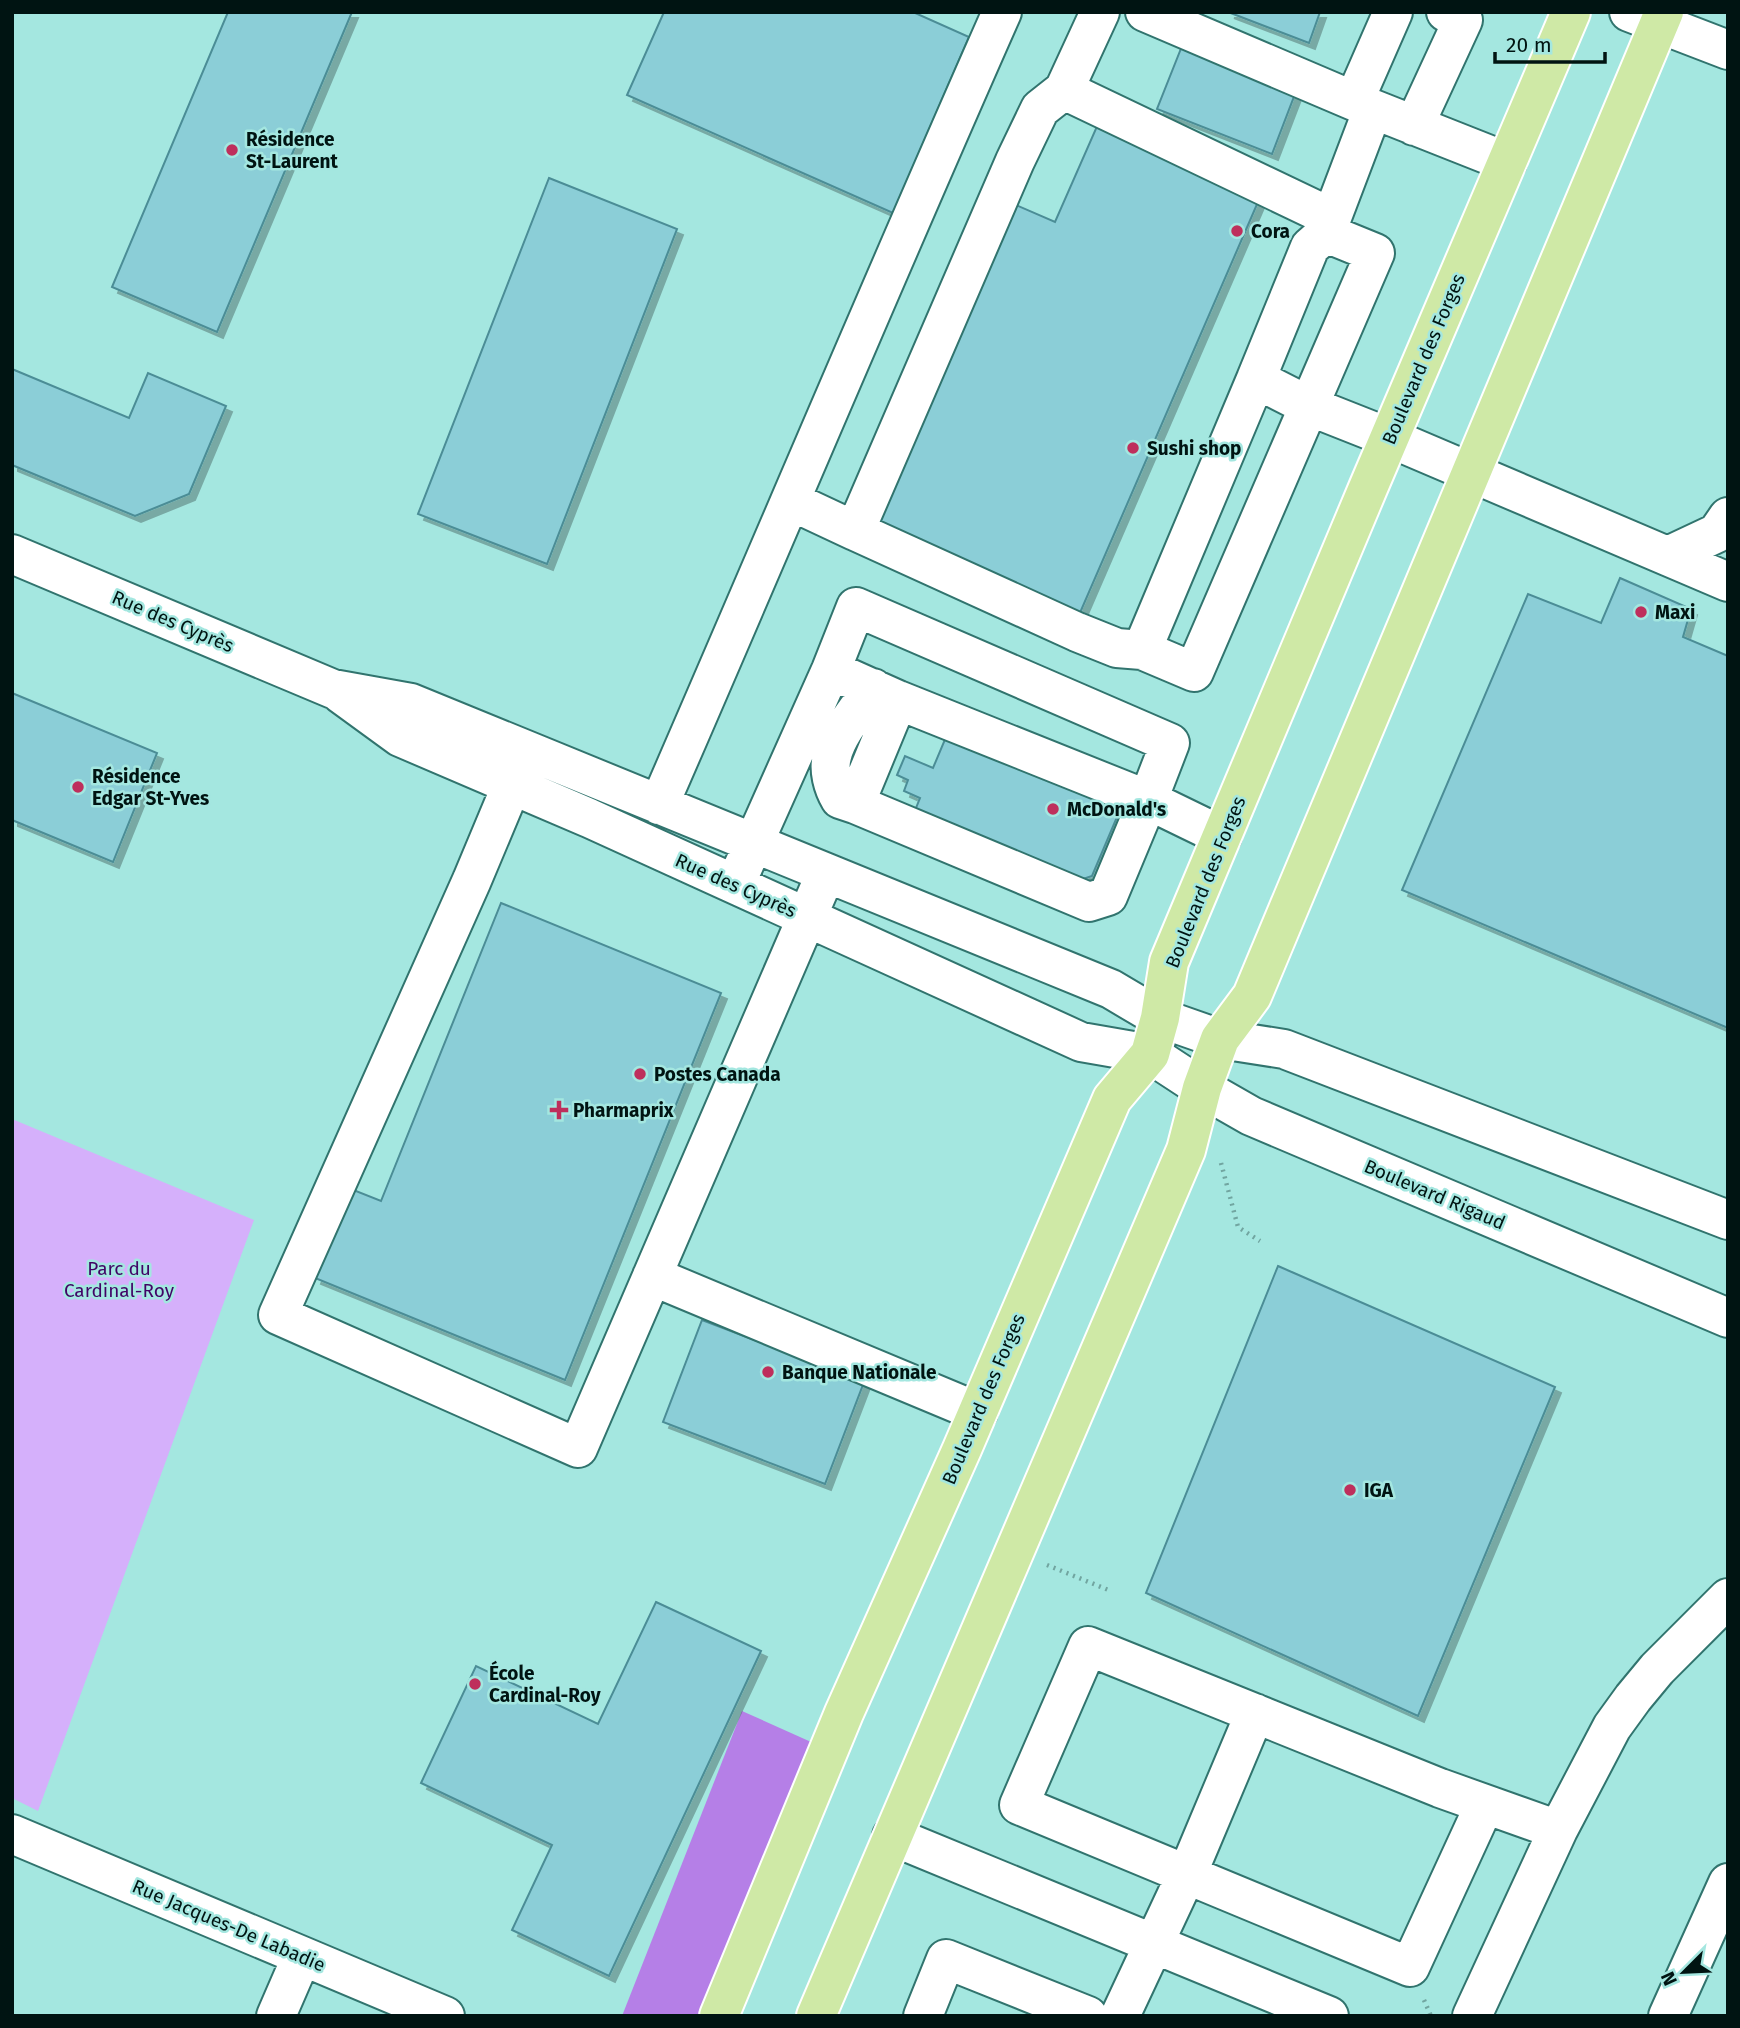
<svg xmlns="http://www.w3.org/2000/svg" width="1740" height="2028" font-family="'Fira Sans',sans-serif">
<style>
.green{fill:#d5b0fb}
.forest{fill:#b57fe7}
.building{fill:#8bced7;stroke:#4b8d96;stroke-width:2;filter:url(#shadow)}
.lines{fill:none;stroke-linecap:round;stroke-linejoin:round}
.minor-casing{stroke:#31746e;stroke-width:42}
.major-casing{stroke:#fff;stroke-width:42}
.path{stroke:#71a5a0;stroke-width:4.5;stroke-dasharray:2 5;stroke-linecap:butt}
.minor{stroke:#fff;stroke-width:38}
.major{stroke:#cfe9a6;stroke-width:38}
.poi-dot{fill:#be2f5c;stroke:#a4e7e0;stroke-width:2.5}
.labels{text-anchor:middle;stroke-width:5;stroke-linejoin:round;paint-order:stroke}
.poi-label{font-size:19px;font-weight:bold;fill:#001412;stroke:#a4e7e0;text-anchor:start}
.street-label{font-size:19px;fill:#001412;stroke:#a4e7e0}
.park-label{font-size:19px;fill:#410365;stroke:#a4e7e0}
</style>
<defs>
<filter id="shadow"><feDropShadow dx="6" dy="6" stdDeviation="0" flood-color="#0004"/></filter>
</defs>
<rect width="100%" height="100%" fill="#a4e7e0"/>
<path class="green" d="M 12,1119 L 254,1220 L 38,1811 L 12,1798 Z"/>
<path class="forest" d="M 742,1711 L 829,1750 L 718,2016 L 622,2016 Z"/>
<path class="building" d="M 228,12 L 352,12 L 217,332 L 112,287 Z
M 664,12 L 913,12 L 969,37 L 893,213 L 627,95 Z
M 1228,12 L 1320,12 L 1309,43 Z
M 1184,41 L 1298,86 L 1272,154 L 1157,109 Z
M 1098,124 L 1261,195 L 1076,622 L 866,530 L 1009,202 L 1055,222 Z
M 549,178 L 677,229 L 547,564 L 418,514 Z
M 12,369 L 129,418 L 148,373 L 226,406 L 189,494 L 135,516 L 12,465 Z
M 1620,578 L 1691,609 L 1683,637 L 1728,656 L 1728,1028 L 1402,890 L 1528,594 L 1601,623 Z
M 12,693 L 157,753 L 113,862 L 12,820 Z
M 946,737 L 1120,810 L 1092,876 L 1077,881 L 914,813 L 920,798 L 904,791 L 908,780 L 897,775 L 905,756 L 933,768 Z
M 501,903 L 721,993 L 565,1380 L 315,1278 L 351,1189 L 381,1201 Z
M 1278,1266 L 1555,1387 L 1418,1716 L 1146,1593 Z
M 702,1320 L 864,1382 L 825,1484 L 663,1422 Z
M 656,1602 L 761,1651 L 609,1976 L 512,1930 L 552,1845 L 421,1783 L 476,1666 L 598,1724 Z"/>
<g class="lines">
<defs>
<path id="minor" d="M 1100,12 L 1064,90 L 1040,109 L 1015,161 L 855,531 L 1077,632 L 1117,648 L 1142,650
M 1145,12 L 1354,101
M 1629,12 L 1728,50
M 1064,90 L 1332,218
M 1373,109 L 1354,101 L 1393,12
M 1414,126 L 1463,20 L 1446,12
M 1326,233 L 1373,109 L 1507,162
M 1256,379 L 1310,247 L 1326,233 L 1375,253 L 1194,672 L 1142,650 L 1256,379 L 1309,406 L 1390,438 L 1728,582
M 791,501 L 855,531
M 12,554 L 333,689 L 411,703 L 1111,989 L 1160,1018 L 1220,1039 L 1284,1049 L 1728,1220
M 1668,556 L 1717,533 L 1728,517
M 873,688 C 860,707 837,733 832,756 C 828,770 833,787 840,799 L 855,804 L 1089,902 L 1108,896 L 1148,800 L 1222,836
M 341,694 L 400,737 L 589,818 L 1081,1042 L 1150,1054 L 1202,1088 L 1251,1116 L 1728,1318
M 526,751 L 472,880 L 278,1315 L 578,1448 L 826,873
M 855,804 L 898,700
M 659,805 C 774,541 885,276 1002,12
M 743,867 L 831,670 L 856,607 L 1170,743 L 1148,800 L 898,700 L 831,670
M 652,1276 L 978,1412
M 1485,1804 L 1410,1967 L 1019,1805 L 1088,1646 L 1440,1788 L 1558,1830
M 12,1834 L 445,2016
M 892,1836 L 1329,2016
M 276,2016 L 302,1956
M 923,2016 L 946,1959 L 1088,2016
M 1120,2016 L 1194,1858 L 1255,1713
M 1472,2016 L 1558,1830 L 1612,1727 L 1633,1698 L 1657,1669 L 1728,1598
M 1668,2016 L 1728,1883"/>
<path id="major" d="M 719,2016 L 844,1713 L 962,1449 L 1112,1099 L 1150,1054 L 1160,1018 L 1169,962 L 1368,488 L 1571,12
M 816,2016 L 1186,1150 L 1202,1088 L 1220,1039 L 1252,996 L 1664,12"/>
</defs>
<use href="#minor" class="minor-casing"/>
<use href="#major" class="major-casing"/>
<path class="path" d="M 1221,1163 L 1238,1227 L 1260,1241
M 1047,1565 L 1111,1591
M 1424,2000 L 1431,2016"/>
<use href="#minor" class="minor"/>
<use href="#major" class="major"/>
</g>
<g class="poi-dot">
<circle cx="232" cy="150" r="7"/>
<circle cx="1237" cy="231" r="7"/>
<circle cx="1133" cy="448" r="7"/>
<circle cx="1641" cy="612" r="7"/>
<circle cx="78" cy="787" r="7"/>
<circle cx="1053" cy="809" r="7"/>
<circle cx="640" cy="1074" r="7"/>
<path d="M555.5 1099.5h7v7h7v7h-7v7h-7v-7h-7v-7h7z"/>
<circle cx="768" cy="1372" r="7"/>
<circle cx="1350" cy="1490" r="7"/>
<circle cx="475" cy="1684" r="7"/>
</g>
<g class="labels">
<g class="poi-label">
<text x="246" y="146">Résidence<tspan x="246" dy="22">St-Laurent</tspan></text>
<text x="1251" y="238">Cora</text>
<text x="1147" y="455">Sushi shop</text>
<text x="1655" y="619">Maxi</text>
<text x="92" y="783">Résidence<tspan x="92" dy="22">Edgar St-Yves</tspan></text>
<text x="1067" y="816">McDonald's</text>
<text x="654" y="1081">Postes Canada</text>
<text x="573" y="1117">Pharmaprix</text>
<text x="782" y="1379">Banque Nationale</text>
<text x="1364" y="1497">IGA</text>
<text x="489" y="1680">École<tspan x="489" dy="22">Cardinal-Roy</tspan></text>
</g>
<g class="street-label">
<text transform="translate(1423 359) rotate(-67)" y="7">Boulevard des Forges</text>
<text transform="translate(173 621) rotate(23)" y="7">Rue des Cyprès</text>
<text transform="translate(1205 882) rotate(-68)" y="7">Boulevard des Forges</text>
<text transform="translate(736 885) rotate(24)" y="7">Rue des Cyprès</text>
<text transform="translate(1435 1194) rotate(23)" y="7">Boulevard Rigaud</text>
<text transform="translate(983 1399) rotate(-67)" y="7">Boulevard des Forges</text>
<text transform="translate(229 1925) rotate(23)" y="7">Rue Jacques-De Labadie</text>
</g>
<g class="park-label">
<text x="119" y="1275">Parc du<tspan x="119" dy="22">Cardinal-Roy</tspan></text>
</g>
</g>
<rect width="1740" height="2028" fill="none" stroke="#001412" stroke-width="28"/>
<g transform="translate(1684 1972) rotate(246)" stroke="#a4e7e0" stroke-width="5" paint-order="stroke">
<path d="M0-5L12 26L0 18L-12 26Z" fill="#001412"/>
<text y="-10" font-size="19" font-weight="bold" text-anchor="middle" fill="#001412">N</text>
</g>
<path d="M1495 52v10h110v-10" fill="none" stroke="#001412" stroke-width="3.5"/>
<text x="1506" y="52" font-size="21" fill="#001412" stroke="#a4e7e0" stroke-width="5" paint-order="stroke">20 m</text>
</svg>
